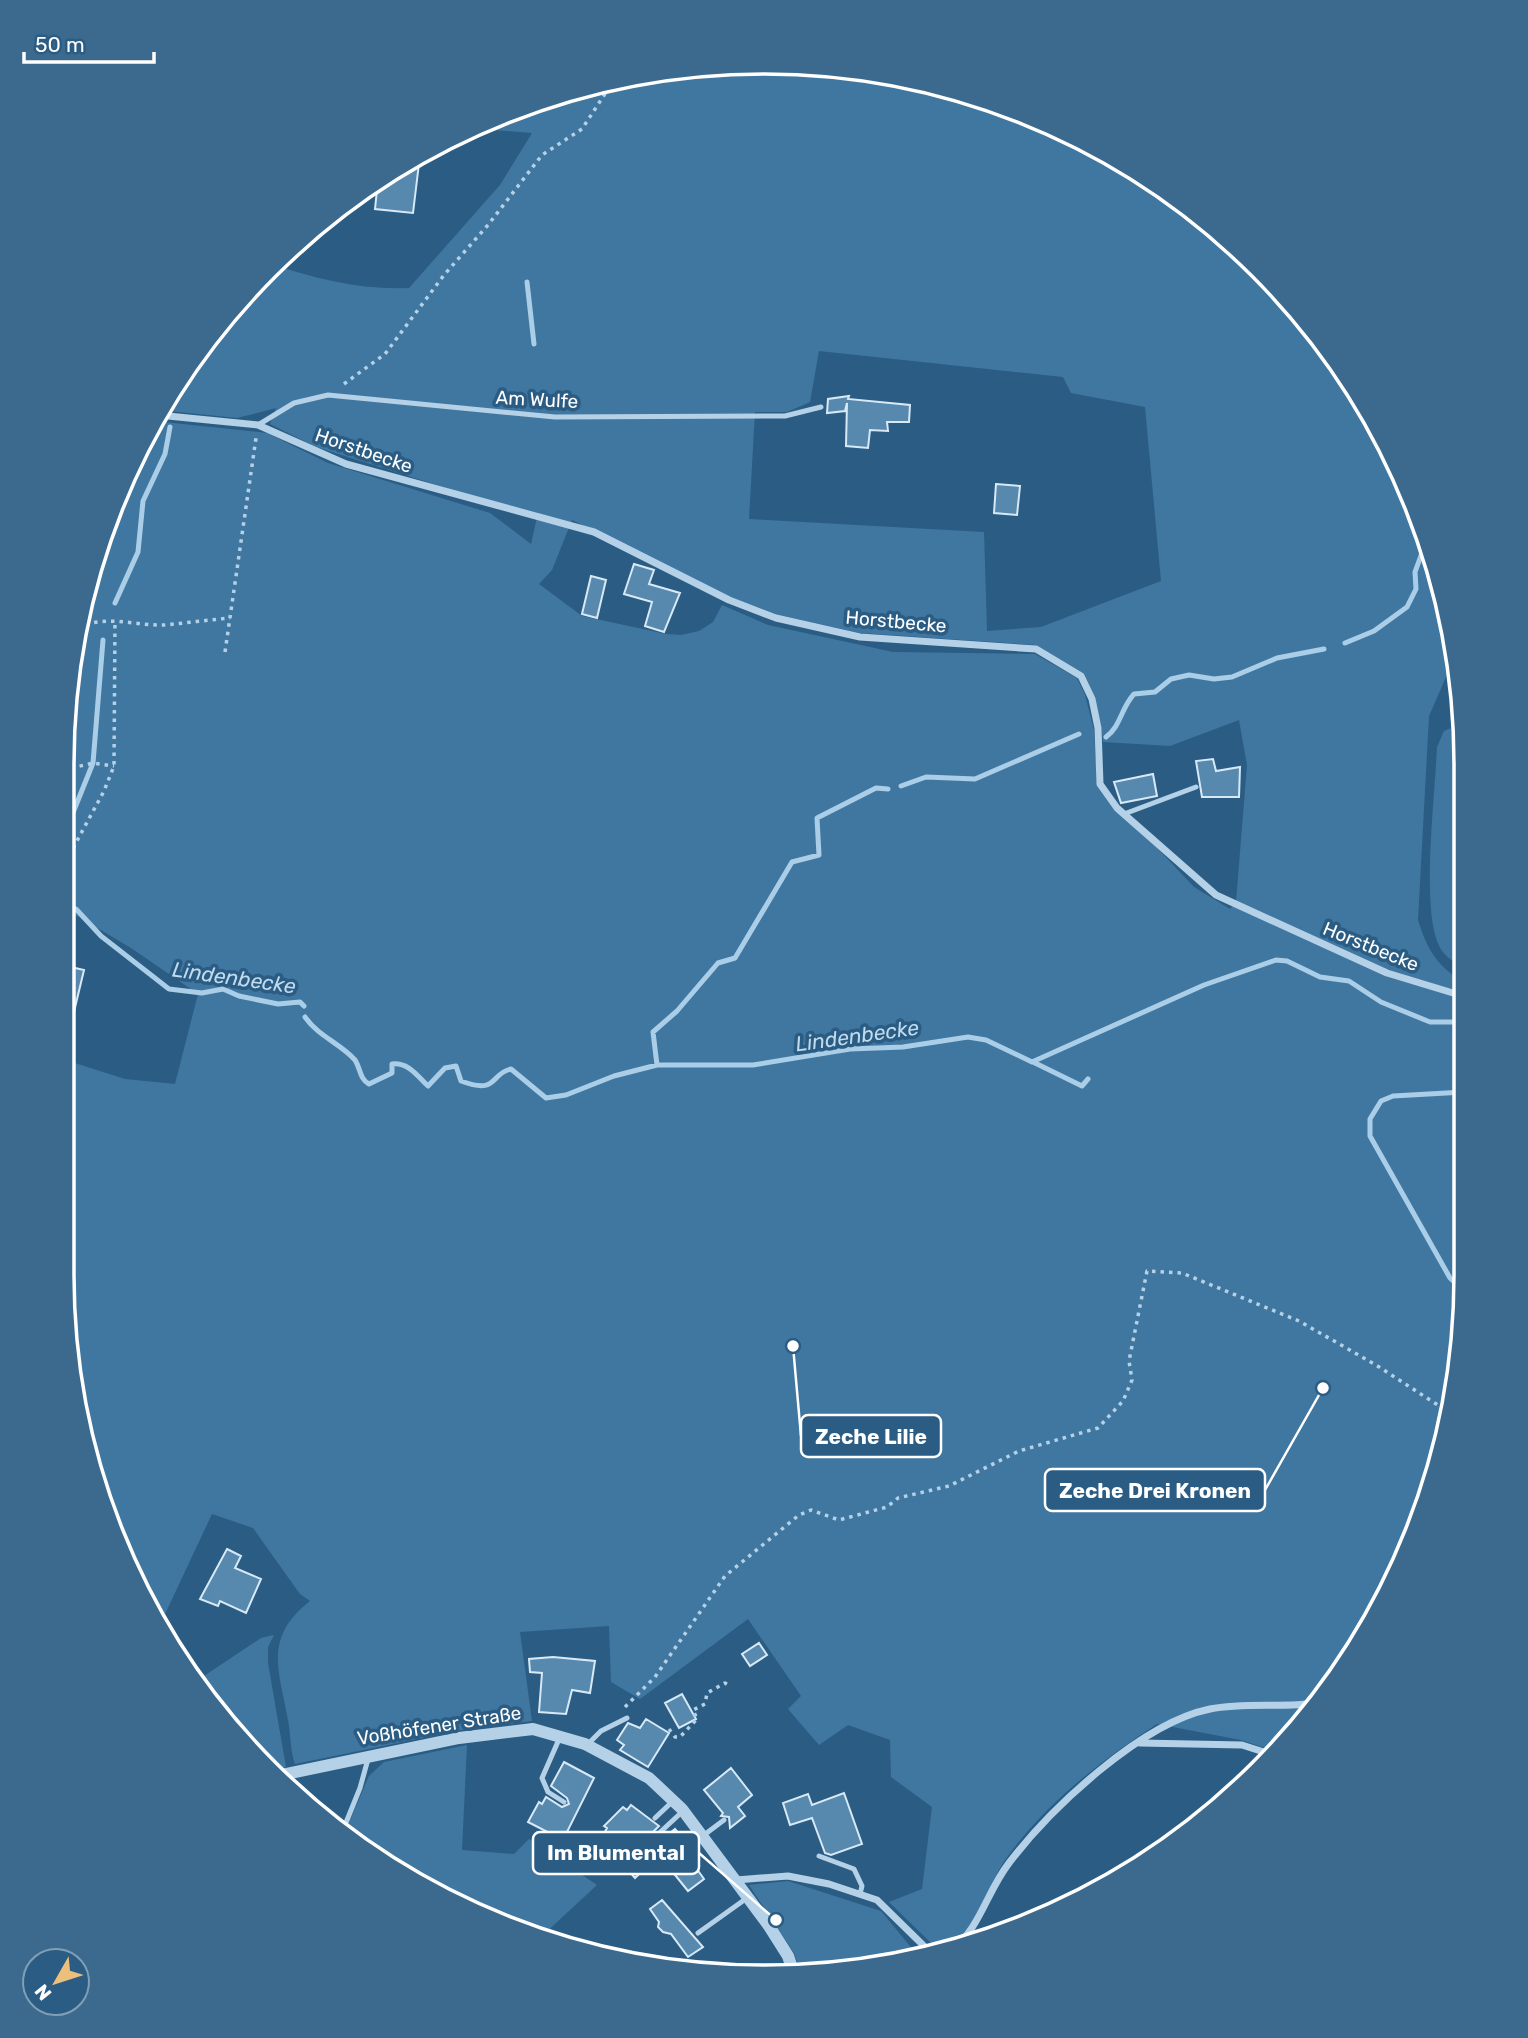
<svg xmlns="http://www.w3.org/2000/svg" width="1528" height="2038" font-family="Rubik,sans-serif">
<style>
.green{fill:#4077a0;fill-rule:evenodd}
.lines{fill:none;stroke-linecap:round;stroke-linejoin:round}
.stream{stroke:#aacee7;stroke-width:5}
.building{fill:#5788ad;stroke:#d8e9f6;stroke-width:2}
.path{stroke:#b5d1e7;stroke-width:3.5;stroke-dasharray:3.5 5;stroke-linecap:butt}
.service{stroke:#b5d1e7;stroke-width:5}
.minor{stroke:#b5d1e7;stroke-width:7}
.tertiary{stroke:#b5d1e7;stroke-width:12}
.labels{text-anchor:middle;stroke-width:7;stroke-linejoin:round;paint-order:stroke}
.street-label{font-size:19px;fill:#fff;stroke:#2b5d84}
.water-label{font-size:21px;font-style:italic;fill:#c1dbee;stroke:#2b5d84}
.rim{fill:none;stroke:#fff;stroke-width:3.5}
.leader{fill:none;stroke:#fff;stroke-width:2.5}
.callout-dot{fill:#fff;stroke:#2b5d84;stroke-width:2.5}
.callout{fill:#2b5d84;stroke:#fff;stroke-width:2.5}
.callout-label{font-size:21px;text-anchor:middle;font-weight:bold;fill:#fff}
</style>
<rect width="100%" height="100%" fill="#2b5d84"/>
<path class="green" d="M 718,63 L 856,67 L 990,99 L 1116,156 L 1228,236 L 1322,337 L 1413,495 L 1456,654 L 1429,716 L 1418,920 C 1427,949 1436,965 1463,982 L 1465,1320 L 1430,1500 L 1373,1625 L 1293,1737 L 1277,1752 L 1241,1740 L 1157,1724 C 1100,1761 1042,1806 1003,1863 C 992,1880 977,1923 965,1933 C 954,1943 945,1944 931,1943 L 889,1902 L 922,1889 L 932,1807 L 891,1777 L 890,1740 L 848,1725 L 819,1745 L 788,1709 L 801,1696 L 748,1619 L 640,1699 L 611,1682 L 609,1626 L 520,1632 L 532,1721 L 466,1729 L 295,1764 C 290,1751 291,1734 288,1720 C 279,1670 263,1638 310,1601 L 300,1594 L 253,1528 L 212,1514 L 158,1629 L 85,1456 L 61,1274 L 62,1059 L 125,1079 L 175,1084 L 198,994 L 131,948 L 62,907 L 63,718 L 85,583 L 115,495 L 154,421 L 267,433 L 328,463 L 490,513 L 531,544 L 538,513 L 488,501 L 316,447 L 270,424 L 276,408 L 237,418 L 160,410 L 179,374 L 271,264 C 316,279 361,290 409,288 L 500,185 L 532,133 L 469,128 L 583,85 ZM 819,351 L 1063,377 L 1071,393 L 1145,407 L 1161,581 L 1041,627 L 987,631 L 984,532 L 749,519 L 755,412 L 787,412 L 810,402 ZM 572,520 L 729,597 L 779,615 L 860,633 L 1035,645 L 1083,674 L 1101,724 L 1103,742 L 1170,746 L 1239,720 L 1247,765 L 1236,902 L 1230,909 L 1194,887 L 1142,832 L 1115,811 L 1097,785 L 1094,730 L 1085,695 L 1077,678 L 1035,654 L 893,652 L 768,625 L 722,605 L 713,622 L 699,631 L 681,635 L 666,634 L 582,616 L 539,584 L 552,570 Z
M 1461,724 L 1463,967 C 1451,960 1442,955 1437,941 C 1422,900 1435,795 1437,747 L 1444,731 Z
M 274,1635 L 268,1647 L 268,1663 L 286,1767 L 271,1771 L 198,1689 L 201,1678 L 261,1638 Z
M 467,1745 L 462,1850 L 514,1854 L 529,1839 L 597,1885 L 543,1935 L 453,1904 L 345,1832 L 369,1776 L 384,1762 Z
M 788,1881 L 881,1911 L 919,1957 L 802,1975 L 794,1953 L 749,1885 Z"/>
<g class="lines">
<path class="stream" d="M 527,282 L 534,344
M 115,603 L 138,552 L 143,501 L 165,454 L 170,427
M 1345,643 L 1374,631 L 1407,607 L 1416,589 L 1415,572 L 1426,542
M 1106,737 C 1121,726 1121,708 1134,694 L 1155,692 L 1171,679 L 1189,675 L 1214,679 L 1232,677 L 1277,658 L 1324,649
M 901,786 L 926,777 L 975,779 L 1079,734
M 62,840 L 93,763 L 103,640
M 62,904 L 76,909 L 101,936 L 169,989 L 202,993 L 223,989 L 239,996 L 278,1004 L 300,1002 L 304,1006
M 305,1017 C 319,1037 340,1043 355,1060 C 361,1069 359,1078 369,1084 L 392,1073 L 392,1064 C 409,1062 418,1077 428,1086 L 445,1068 L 456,1066 L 461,1081 C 499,1095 489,1074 511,1069 L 546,1098 L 566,1095 L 614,1076 L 657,1065 L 753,1065 L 850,1049 L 903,1047 L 968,1037 L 986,1040 L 1032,1062 L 1204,985 L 1276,960 L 1287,961 L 1320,977 L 1349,981 L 1381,1002 L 1430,1022 L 1463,1022
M 1033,1062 L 1082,1086 L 1088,1079
M 657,1065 L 653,1032 L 677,1011 L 718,963 L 735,958 L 792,862 L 819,855 L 817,818 L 876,788 L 888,789
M 1464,1092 L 1393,1096 L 1381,1101 L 1370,1119 L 1370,1136 L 1450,1278 L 1465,1292"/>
</g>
<path class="building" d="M 420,155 L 413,213 L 375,209 L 378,180 Z
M 849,396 L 848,399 L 910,405 L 909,422 L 887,422 L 888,431 L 870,430 L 868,448 L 846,446 L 847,403 L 845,411 L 827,413 L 828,399 Z
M 996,484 L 1020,486 L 1017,515 L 994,513 Z
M 634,564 L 654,570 L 649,584 L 680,593 L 664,632 L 645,626 L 652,602 L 624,594 Z
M 591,576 L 606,580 L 597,618 L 582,614 Z
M 1213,759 L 1216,771 L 1240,767 L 1239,797 L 1202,797 L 1196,761 Z
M 1153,774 L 1157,796 L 1121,803 L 1114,782 Z
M 62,965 L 84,970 L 67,1041 L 62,1040 Z
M 227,1549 L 241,1556 L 235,1568 L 261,1579 L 246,1613 L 220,1601 L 218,1606 L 200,1599 Z
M 759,1643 L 767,1655 L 750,1666 L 742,1654 Z
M 553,1657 L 595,1661 L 590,1693 L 572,1690 L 566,1714 L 539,1712 L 542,1673 L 530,1672 L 529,1659 Z
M 682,1694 L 696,1719 L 679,1728 L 665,1703 Z
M 646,1719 L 669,1733 L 648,1767 L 620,1750 L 624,1745 L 617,1740 L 628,1723 L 640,1728 Z
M 564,1762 L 594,1778 L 563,1840 L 528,1822 L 539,1802 L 542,1804 L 546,1797 L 562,1807 L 569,1804 L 567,1798 L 551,1786 Z
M 731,1768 L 752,1795 L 738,1807 L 745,1816 L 730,1828 L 729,1817 L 721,1816 L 723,1813 L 704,1790 Z
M 844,1793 L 862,1844 L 831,1855 L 825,1853 L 812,1818 L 790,1825 L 783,1803 L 808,1794 L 812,1805 Z
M 631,1805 L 659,1826 L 638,1846 L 639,1853 L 645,1853 L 675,1829 L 695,1854 L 689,1858 L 704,1879 L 688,1891 L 659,1855 L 635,1878 L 601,1839 L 607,1828 L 604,1826 L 623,1807 L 627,1810 Z
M 662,1900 L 703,1947 L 688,1957 L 671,1934 L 663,1932 L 658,1927 L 659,1922 L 650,1909 Z"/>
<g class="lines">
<path class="path" d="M 344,384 L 385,354 L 444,275 L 488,225 L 542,155 L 582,129 L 614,80
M 78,628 C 106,614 134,626 164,625 C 186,623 208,620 230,618
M 225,652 L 256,438
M 63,770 L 93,763 L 114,766
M 62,861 L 72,850 L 104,791 L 114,766 L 115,620
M 625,1707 L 655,1677 L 725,1576 L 799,1515 L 811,1510 L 839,1520 L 887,1507 L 898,1498 L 949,1486 L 1019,1451 L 1098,1428 L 1123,1401 L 1132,1380 L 1129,1361 L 1147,1271 L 1182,1273 L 1299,1321 L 1376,1365 L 1447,1411
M 669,1729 L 675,1737 L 680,1737 L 697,1719 L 693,1710 L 705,1704 L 707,1693 L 725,1683 L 731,1687"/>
<path class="service" d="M 258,425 L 294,403 L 328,395 L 555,417 L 785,416 L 821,407
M 1124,814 L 1196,787
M 560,1737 L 542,1778 L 548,1792 L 564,1802
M 587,1745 L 601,1731 L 627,1718
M 655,1818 L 673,1801
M 343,1830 L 360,1788 L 368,1759
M 704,1835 L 724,1820
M 642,1849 L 683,1811
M 819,1856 L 854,1869 L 862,1886 L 860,1894
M 698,1933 L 747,1898"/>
<path class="minor" d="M 158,415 L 258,425 L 346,464 L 594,532 L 729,600 L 776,618 L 860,637 L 1036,649 L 1081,676 L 1092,699 L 1098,728 L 1100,784 L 1117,808 L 1216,895 L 1387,973 L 1463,996
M 1140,1743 L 1242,1745 L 1273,1755
M 736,1880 L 788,1876 L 829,1884 L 877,1900 L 926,1948 L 949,1952
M 951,1951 C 981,1927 986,1893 1009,1863 C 1051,1808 1141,1723 1210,1709 C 1245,1702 1282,1708 1317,1703"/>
<path class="tertiary" d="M 276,1776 L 459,1738 L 533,1729 L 585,1744 L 649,1778 L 682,1809 L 769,1926 L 788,1956 L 794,1974"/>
</g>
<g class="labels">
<g class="street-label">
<text transform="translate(537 399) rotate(3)" y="7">Am Wulfe</text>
<text transform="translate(364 450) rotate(19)" y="7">Horstbecke</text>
<text transform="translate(896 621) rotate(5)" y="7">Horstbecke</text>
<text transform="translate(1371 946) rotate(22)" y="7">Horstbecke</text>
<text transform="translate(439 1725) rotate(-9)" y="7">Voßhöfener Straße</text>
</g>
<g class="water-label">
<text transform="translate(234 978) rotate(8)" y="7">Lindenbecke</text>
<text transform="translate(857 1036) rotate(-8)" y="7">Lindenbecke</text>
</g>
</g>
<path d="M0 0H1528V2038H0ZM764 74H764A690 690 0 0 1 1454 764V1275A690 690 0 0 1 764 1965H764A690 690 0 0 1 74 1275V764A690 690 0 0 1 764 74Z" fill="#3c6a8e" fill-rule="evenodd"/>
<path class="rim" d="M764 74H764A690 690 0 0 1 1454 764V1275A690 690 0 0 1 764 1965H764A690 690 0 0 1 74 1275V764A690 690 0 0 1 764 74Z"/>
<path class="leader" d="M793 1346L801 1436M1323 1388L1265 1490M776 1920L699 1853"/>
<g class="callout-dot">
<circle cx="793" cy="1346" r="7"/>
<circle cx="1323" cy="1388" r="7"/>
<circle cx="776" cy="1920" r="7"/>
</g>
<g class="callout">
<rect x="801" y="1415" width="140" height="42" rx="7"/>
<rect x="1045" y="1469" width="220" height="42" rx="7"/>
<rect x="533" y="1832" width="166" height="42" rx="7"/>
</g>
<g class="callout-label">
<text x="871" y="1444">Zeche Lilie</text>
<text x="1155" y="1498">Zeche Drei Kronen</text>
<text x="616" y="1860">Im Blumental</text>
</g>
<g transform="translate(56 1982) rotate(231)"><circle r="33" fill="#2b5d84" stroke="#809eb5" stroke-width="2"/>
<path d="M0-5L12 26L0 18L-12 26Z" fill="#edbf7d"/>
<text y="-10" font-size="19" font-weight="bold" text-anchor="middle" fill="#ffffff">N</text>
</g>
<path d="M24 52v10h130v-10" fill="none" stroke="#ffffff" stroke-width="3.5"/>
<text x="35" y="52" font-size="21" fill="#ffffff" stroke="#2b5d84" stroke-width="5" paint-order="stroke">50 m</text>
</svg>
